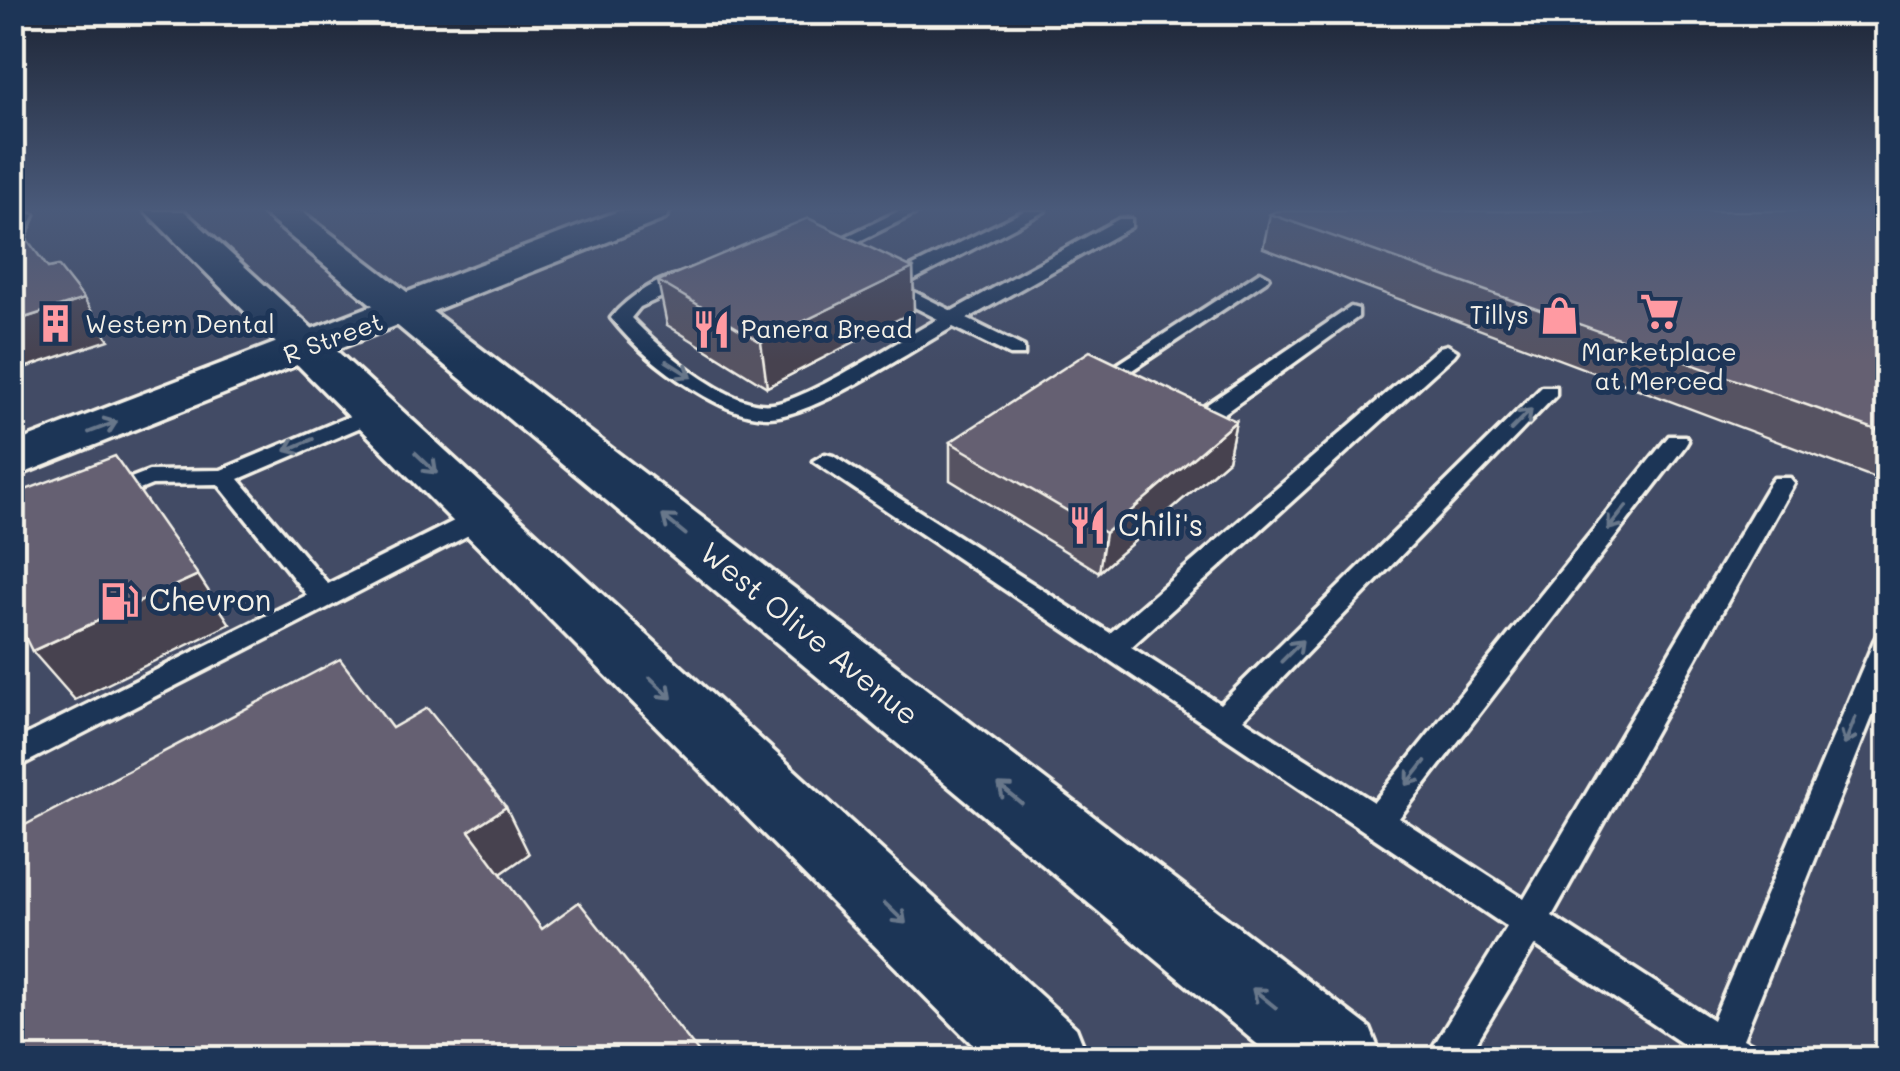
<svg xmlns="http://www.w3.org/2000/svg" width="1900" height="1071" font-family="Mali,sans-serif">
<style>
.built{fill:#424b65}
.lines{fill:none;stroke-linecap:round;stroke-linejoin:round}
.service-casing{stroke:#f4f1e8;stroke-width:7}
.tertiary-casing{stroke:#f4f1e8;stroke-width:7}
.secondary-casing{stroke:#f4f1e8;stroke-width:7}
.service{fill:#1d3557;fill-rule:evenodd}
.tertiary{fill:#1d3557;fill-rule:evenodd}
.secondary{fill:#1d3557;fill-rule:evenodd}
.wall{fill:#575362;stroke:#f4f1e8;stroke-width:2.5}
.shaded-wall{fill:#474350;stroke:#f4f1e8;stroke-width:2.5}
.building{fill:#656072;stroke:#f4f1e8;stroke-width:2.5}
.oneway{stroke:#68778a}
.labels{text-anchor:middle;stroke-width:10;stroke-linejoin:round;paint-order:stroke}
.far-poi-label{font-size:25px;fill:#f4f1e8;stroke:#1d3557;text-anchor:start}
.far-street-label{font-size:25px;fill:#f4f1e8;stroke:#1d3557}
.poi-label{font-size:30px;fill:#f4f1e8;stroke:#1d3557;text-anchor:start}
.street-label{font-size:30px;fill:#f4f1e8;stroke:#1d3557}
</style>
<rect width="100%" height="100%" fill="#33425f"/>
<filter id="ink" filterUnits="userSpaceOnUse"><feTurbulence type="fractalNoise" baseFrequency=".01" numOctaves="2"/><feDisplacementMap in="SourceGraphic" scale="20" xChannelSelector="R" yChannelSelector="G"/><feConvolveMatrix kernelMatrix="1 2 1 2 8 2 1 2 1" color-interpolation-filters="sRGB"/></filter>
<g filter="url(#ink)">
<path class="built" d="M 12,211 L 1887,211 L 1887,1058 L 13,1058 Z"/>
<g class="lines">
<defs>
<path id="service" d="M 20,211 L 34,215 L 21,245 L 12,250 L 12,226 Z
M 899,211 L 920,211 L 827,257 L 812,253 Z
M 1024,211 L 1045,211 L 902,286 L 952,311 L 1119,219 L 1131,219 L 1131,227 L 967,319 L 1024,347 L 1024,355 L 1010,355 L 953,327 C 912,350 813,417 769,417 C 741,417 715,403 691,388 C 662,370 633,346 611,318 C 627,297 668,270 695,274 L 695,282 L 640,307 L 631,318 C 660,348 729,410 773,404 C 807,400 903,338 938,319 L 877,288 L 877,280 L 887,279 Z
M 1260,272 L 1269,277 L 1266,281 L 1129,372 L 1115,372 L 1112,368 Z
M 1351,307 L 1358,309 L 1358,317 L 1219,417 L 1203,417 L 1200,412 L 1203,407 Z
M 1447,345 L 1457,351 L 1454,355 L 1131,647 L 1220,704 L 1542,387 L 1556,387 L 1556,395 L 1243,719 L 1374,802 L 1669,436 L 1685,436 L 1688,441 L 1685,446 L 1399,818 L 1524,899 L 1770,483 L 1774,478 L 1790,478 L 1794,483 L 1552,916 L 1713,1020 L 1874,641 L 1878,634 L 1888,631 L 1888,677 L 1743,1039 L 1752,1044 L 1757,1058 L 1704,1058 L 1535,945 L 1467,1058 L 1426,1058 L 1507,927 L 813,461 L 825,454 L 833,456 L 1110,633 L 1440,347 Z
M 374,406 L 385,413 L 382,418 L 239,479 L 328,584 L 474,511 L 492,511 L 495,517 L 492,523 L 12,770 L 12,742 L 307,595 L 218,484 L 152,485 L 105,504 L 93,496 L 97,491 L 149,471 L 221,470 Z"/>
<path id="tertiary" d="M 619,211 L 670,211 L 665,219 L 12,478 L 12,444 Z"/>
<path id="secondary" d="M 145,211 L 184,211 L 1076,1028 L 1088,1058 L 986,1058 Z
M 260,211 L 301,211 L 1370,1028 L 1382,1058 L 1274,1058 Z"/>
</defs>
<use href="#service" class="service-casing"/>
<use href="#tertiary" class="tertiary-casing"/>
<use href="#secondary" class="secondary-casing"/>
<use href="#service" class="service"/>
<use href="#tertiary" class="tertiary"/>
<use href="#secondary" class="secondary"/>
</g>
<path class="wall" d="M 1888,211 L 1888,483 L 1263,248 L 1270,214 Z
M 913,268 L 914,311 L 767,387 L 667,325 L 658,281 Z
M 1236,421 L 1228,460 L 1099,572 L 950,480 L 950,442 Z"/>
<path class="shaded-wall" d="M 913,268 L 914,311 L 767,387 L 761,342 Z
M 84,299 L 109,340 L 12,372 L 12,322 Z
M 1236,421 L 1228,460 L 1099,572 L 1105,533 Z
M 198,575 L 230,624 L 75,700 L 32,651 Z
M 506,807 L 529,854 L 495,878 L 469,831 Z"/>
<path class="building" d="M 1276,211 L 1888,211 L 1888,434 L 1270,214 Z
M 808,218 L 913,268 L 761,342 L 658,281 Z
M 24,235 L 48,268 L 58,266 L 84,299 L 12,322 L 12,238 Z
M 1090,351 L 1236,421 L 1105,533 L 950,442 Z
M 115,456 L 198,575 L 32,651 L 12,611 L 12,495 Z
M 340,659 L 392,728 L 427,708 L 506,807 L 469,831 L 542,929 L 579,902 L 700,1054 L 695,1058 L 12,1058 L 12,832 Z"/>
<defs><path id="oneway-shaft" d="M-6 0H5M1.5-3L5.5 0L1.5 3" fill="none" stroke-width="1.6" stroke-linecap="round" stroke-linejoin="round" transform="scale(2.5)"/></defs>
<g class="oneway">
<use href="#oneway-shaft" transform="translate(679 369) rotate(32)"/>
<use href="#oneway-shaft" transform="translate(1521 420) rotate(-45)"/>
<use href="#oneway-shaft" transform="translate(103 427) rotate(-21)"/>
<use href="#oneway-shaft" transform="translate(299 445) rotate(157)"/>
<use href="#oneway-shaft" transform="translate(426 463) rotate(44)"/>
<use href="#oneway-shaft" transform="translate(1617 518) rotate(128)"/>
<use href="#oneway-shaft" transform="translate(674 525) rotate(-141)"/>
<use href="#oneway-shaft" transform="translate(1292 651) rotate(-45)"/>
<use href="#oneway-shaft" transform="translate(661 688) rotate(44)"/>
<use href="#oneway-shaft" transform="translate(1850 731) rotate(112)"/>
<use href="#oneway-shaft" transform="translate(1416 773) rotate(128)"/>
<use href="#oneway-shaft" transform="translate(1010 794) rotate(-141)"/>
<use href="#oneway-shaft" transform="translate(895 913) rotate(44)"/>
<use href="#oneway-shaft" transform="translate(1264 998) rotate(-141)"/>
</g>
</g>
<linearGradient id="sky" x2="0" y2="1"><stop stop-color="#1c2434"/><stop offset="0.58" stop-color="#4a5a7a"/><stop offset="1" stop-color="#4a5a7a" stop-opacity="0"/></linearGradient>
<rect width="1900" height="361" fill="url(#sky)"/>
<defs>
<symbol id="supermarket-bare" viewBox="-9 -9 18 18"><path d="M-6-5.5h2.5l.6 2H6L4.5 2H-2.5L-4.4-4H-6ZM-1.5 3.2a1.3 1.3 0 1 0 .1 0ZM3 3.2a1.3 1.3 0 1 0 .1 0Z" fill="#ff9aa2" stroke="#1d3557" stroke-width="2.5" paint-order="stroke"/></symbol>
<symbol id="shop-bare" viewBox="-9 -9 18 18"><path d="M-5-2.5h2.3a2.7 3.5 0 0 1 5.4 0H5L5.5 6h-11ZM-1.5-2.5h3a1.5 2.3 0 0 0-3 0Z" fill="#ff9aa2" stroke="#1d3557" stroke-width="2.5" paint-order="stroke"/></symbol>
<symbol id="building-bare" viewBox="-9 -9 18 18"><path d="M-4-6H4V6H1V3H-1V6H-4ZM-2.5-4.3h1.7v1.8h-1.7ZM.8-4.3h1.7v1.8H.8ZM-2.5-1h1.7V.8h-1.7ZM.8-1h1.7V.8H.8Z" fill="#ff9aa2" stroke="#1d3557" stroke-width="2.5" paint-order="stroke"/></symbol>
<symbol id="restaurant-bare" viewBox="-9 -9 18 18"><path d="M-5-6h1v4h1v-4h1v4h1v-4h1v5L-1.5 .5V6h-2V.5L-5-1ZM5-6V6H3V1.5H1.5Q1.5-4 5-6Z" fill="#ff9aa2" stroke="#1d3557" stroke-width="2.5" paint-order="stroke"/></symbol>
<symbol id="fuel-bare" viewBox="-9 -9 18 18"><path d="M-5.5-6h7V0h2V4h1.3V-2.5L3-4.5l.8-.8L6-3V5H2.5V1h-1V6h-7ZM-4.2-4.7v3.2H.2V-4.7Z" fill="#ff9aa2" stroke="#1d3557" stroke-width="2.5" paint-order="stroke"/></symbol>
</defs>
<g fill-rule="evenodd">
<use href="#supermarket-bare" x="1632" y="284" width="55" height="55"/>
<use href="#shop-bare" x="1532" y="288" width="55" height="55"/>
<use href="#building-bare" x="28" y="296" width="55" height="55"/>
<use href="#restaurant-bare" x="684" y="302" width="55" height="55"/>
<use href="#restaurant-bare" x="1060" y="498" width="55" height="55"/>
<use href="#fuel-bare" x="92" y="574" width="55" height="55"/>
</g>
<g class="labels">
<g class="far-poi-label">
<text x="1529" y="324" text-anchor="end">Tillys</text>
<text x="85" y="333">Western Dental</text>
<text x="741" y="338">Panera Bread</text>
<text x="1659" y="361" text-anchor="middle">Marketplace<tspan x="1659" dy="29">at Merced</tspan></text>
</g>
<g class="far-street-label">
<text transform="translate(333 338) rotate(-20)" y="9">R Street</text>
</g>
<g class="poi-label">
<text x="1118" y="536">Chili's</text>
<text x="149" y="611">Chevron</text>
</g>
<g class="street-label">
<text transform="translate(809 634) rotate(39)" y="10">West Olive Avenue</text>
</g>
</g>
<rect width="1900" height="1071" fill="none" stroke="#1d3557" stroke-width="50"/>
<rect x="25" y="25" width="1850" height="1021" fill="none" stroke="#f4f1e8" stroke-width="4" filter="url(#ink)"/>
</svg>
